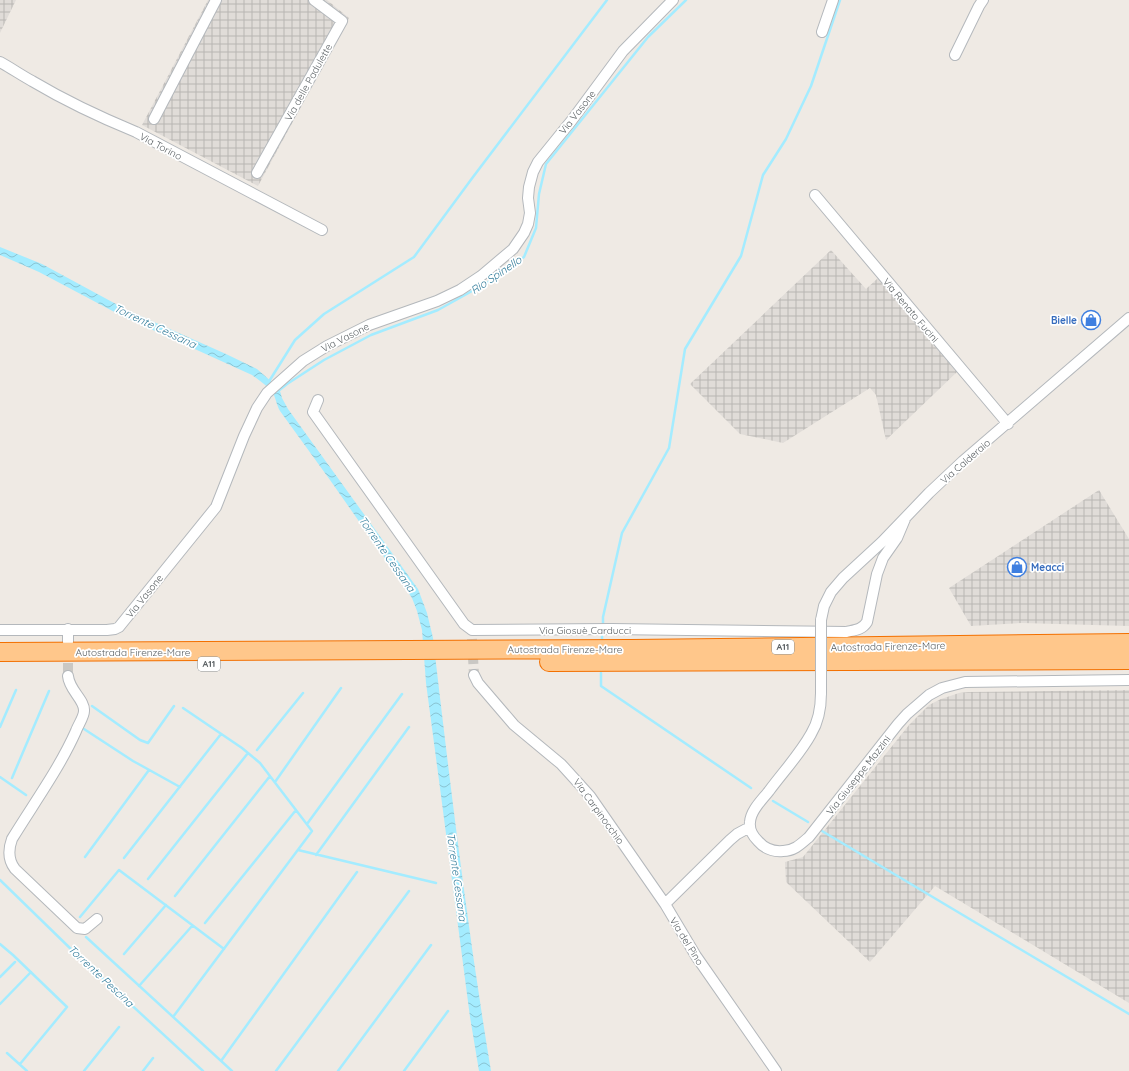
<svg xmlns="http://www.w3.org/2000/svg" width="1129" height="1071" font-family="Quicksand,sans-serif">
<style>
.industrial{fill:url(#industrial-grid)}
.water{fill:url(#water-waves)}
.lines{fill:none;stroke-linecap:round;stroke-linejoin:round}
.stream{stroke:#a4ecff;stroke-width:2.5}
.street-tunnel{stroke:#cac8c4;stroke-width:10;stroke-dasharray:10 5;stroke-linecap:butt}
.street-casing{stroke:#b4b8bc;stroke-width:12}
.highway-casing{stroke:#f37000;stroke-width:20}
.street{stroke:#fff;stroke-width:10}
.highway{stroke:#ffc78b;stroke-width:18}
.street-bridge-casing{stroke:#b4b8bc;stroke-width:12;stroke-linecap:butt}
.street-bridge{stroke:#fff;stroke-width:10}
.labels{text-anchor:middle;stroke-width:3.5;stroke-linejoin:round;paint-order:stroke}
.shield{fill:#fff;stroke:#8d9193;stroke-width:1}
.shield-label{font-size:9px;font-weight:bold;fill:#5c6265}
.street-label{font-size:10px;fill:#5c6265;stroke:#fff}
.shop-label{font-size:10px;font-weight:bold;fill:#366cbe;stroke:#fff;text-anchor:end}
.water-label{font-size:11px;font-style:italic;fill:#347e9c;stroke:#fff}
</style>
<defs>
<pattern id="industrial-grid" width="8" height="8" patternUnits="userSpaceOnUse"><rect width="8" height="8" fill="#e0dcd8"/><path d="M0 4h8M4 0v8" fill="none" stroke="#b9b6b3"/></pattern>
<pattern id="water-waves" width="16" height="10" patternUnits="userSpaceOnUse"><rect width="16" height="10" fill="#a4ecff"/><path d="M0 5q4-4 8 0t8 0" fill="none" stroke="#89c3d2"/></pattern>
</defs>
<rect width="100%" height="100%" fill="#efeae4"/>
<path class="industrial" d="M 0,0 L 16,0 L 0,33 Z
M 208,0 L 327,0 L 349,18 L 258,186 L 142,125 Z
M 831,250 L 866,289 L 878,278 L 958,371 L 886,440 L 876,395 L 870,388 L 783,443 L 740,434 L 690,384 Z
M 1099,490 L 1129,539 L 1129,626 L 1022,623 L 971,626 L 949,588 Z
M 1129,690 L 1129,1003 L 935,886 L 870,962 L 786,882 L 785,862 L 803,857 L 909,725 L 929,705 L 941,699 L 959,693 L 968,692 Z"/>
<path class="water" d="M 0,247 L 42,264 L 127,310 L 226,354 L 257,369 L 273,383 L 280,391 L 282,398 L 288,409 L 418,589 L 427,613 L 433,638 C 450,783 467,927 491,1071 L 479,1071 L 470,1017 L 440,788 L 426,683 L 422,630 L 417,611 L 412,598 L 391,567 L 330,480 L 280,411 C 277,406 275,396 273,393 C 268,386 259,380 252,375 L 122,316 L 39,272 L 0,255 Z"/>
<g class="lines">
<path class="stream" d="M 268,383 L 295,340 L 324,314 L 414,257 L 473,177 L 607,0
M 277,392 L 287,384 L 324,360 L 371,335 L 438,310 L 490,281 L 524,257 L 536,228 L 539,194 L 546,164 L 648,37 L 686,0
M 603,625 L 603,617 L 622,533 L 669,448 L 685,349 L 741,256 L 763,175 L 786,139 L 811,86 L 840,0
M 602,639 L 602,633
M 601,673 L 601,686 L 751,788
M 92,706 L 140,740 L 148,743 L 174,706
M 0,727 L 16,690
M 84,729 L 133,761 L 180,787
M 257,750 L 303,693
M 0,777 L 26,795
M 12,778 L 49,691
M 275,782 L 341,688
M 773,801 L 808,822
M 307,824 L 402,694
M 822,831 L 1129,1014
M 298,850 L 436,883
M 316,855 L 409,727
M 85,857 L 149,770
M 124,858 L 221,734
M 148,879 L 248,753
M 0,880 L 74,952 L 203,1071
M 175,896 L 270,776
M 80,917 L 119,870 L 224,949
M 205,923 L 296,810
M 86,937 L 232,1071
M 0,944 L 13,955 L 67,1007 L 20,1064
M 124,954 L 166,905
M 0,977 L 15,962
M 139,986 L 192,926
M 0,1004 L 31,972
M 173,1017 L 312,831 L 260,763 L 242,748 L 183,708
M 7,1053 L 27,1071
M 221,1061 L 357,872
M 84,1071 L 119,1027
M 143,1071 L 153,1058
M 276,1071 L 409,891
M 338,1071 L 431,945
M 404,1071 L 448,1011"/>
<path class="street-tunnel" d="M 472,639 L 474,675
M 68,648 L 68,676"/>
<defs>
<path id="street" d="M 822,32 L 833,0
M 955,55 L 979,6 L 983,0
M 0,62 C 11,68 21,75 32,81 C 64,100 102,118 136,132 L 322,230
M 154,119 L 216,0
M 257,173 L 342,21 L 314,0
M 815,195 L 1008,424
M 318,400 L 313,412 L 464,624 L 472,630 L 611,629 L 846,632 C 855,630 862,630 867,622 L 877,574 L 883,558 L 897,538 L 905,519
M 821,620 L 824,606 L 831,592 L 843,578 L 882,542 L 929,493 L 963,461 L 1129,318
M 0,630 L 107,630 L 115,629 L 119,627 L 216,507 L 244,436 L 257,408 L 267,393 L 303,361 L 327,346 L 369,325 L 437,301 L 460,290 L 481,276 L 513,249 L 524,233 L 528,224 L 530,213 L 528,198 L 529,187 L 533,172 L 538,162 L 572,120 L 623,51 L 673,0
M 68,642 L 68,629
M 474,675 L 478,683 L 514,725 L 561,764 L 590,796 L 665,904 L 696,956 L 776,1071
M 68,676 C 69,690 85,700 84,711 C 84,717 78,725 76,731 C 59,769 34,803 12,839 C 8,850 8,860 15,869 L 77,928 L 85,929 L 97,919
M 821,693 C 821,707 819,721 811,734 C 800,754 783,772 769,791 C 762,800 751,810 750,822 C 749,829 753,836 758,841 C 764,848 773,852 783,851 C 794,851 801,844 809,837 L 898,724 L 907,714 L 929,695 L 942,688 L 965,682 L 1129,680
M 665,904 L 730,840 L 737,834 L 750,827"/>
<path id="highway" d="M 0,652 L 631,649 L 1129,643
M 549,662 L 1129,660"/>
</defs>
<use href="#street" class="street-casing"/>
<use href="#highway" class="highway-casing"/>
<use href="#street" class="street"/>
<use href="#highway" class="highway"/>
<defs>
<path id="street-bridge" d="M 821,620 L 821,693"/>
</defs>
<use href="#street-bridge" class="street-bridge-casing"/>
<use href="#street-bridge" class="street-bridge"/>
</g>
<defs>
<symbol id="shop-ring" viewBox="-11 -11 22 22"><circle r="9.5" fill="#fff" stroke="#3f7fe0" stroke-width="1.5"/><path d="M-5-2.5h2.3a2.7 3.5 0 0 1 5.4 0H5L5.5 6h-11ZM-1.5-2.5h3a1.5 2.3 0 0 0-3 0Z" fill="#3f7fe0"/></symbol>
</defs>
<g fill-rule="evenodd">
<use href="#shop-ring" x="1080" y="309" width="22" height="22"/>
<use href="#shop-ring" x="1006" y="556" width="22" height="22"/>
</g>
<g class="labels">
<g class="shield">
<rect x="772" y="640" width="22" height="14" rx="3"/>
<rect x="198" y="657" width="22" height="14" rx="3"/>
</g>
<g class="shield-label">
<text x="783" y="650">A11</text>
<text x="209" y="667">A11</text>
</g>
<g class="street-label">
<text transform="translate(308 82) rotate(-61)" y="4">Via delle Padulette</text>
<text transform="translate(577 112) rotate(-52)" y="4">Via Vasone</text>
<text transform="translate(161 146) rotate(28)" y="4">Via Torino</text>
<text transform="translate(911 310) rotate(50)" y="4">Via Renato Fucini</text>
<text transform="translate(345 337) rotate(-27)" y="4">Via Vasone</text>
<text transform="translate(965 461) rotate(-41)" y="4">Via Calderaio</text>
<text transform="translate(144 596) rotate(-51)" y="4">Via Vasone</text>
<text x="585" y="634">Via Giosuè Carducci</text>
<text transform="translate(888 646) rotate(-1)" y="4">Autostrada Firenze-Mare</text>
<text x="565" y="653">Autostrada Firenze-Mare</text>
<text x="133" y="656">Autostrada Firenze-Mare</text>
<text transform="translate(858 775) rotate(-52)" y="4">Via Giuseppe Mazzini</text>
<text transform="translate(599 811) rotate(54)" y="4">Via Carpinocchio</text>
<text transform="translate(687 941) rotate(58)" y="4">Via del Pino</text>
</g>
<g class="shop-label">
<text x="1077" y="324">Bielle</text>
<text x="1031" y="571" text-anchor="start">Meacci</text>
</g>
<g class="water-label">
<text transform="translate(496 275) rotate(-34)" y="4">Rio Spinello</text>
<text transform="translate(155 326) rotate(25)" y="4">Torrente Cessana</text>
<text transform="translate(387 554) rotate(55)" y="4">Torrente Cessana</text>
<text transform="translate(457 877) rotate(82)" y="4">Torrente Cessana</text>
<text transform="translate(101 976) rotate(43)" y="4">Torrente Pescina</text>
</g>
</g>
</svg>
